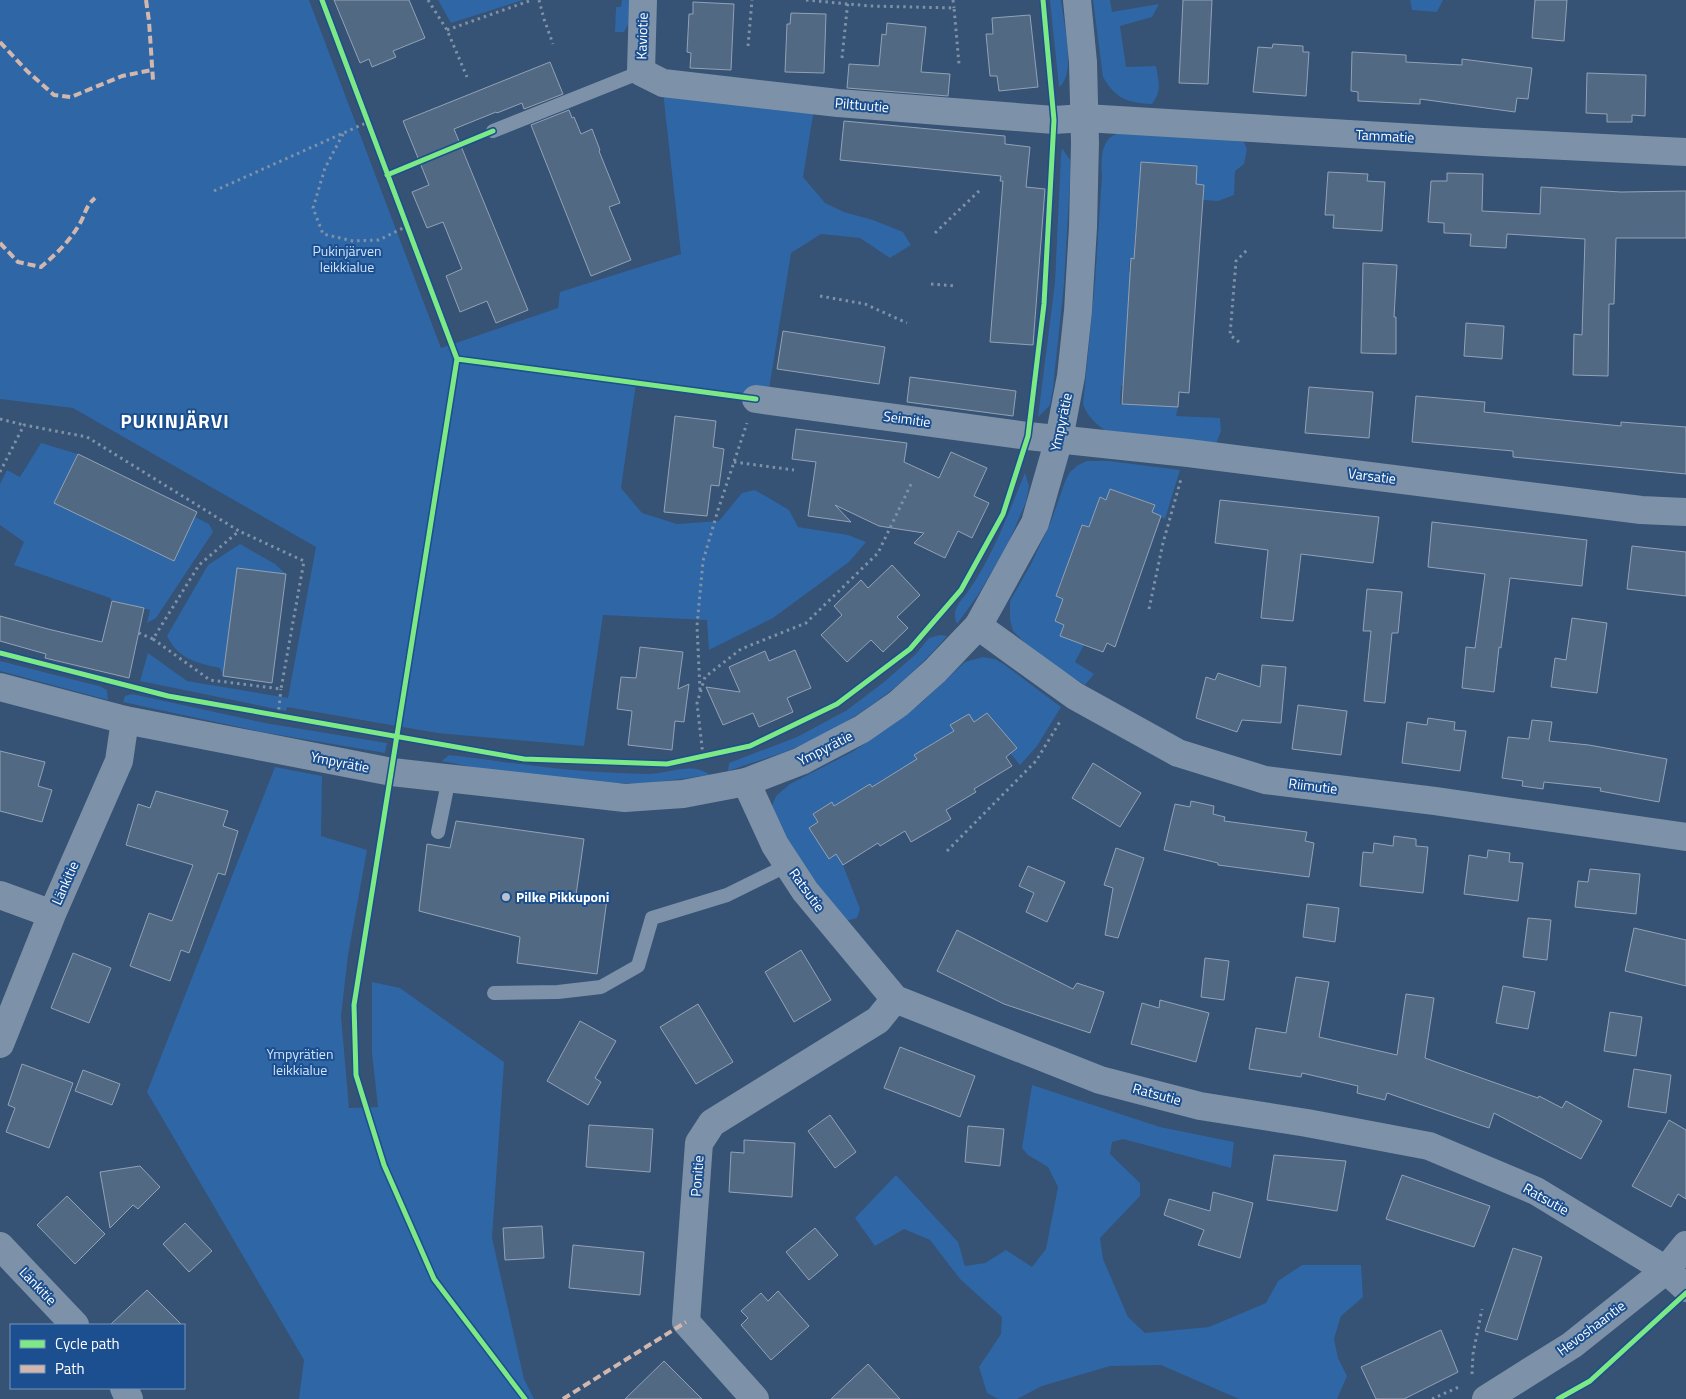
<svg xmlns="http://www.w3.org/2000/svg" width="1686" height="1399" font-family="'Titillium Web',sans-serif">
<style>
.green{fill:#2f66a5}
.building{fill:#526984;stroke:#92a2b6}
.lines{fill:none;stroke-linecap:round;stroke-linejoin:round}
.path{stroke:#7d92a8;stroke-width:3;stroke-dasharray:2.5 4;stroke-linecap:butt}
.service{stroke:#7d92a8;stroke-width:14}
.minor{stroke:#7d92a8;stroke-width:28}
.tertiary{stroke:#7d92a8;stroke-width:28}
.quiet{stroke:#d1b7ad;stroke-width:4;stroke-dasharray:8 4;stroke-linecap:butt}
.cycleway-casing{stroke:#1b4f8f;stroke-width:8}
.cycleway{stroke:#7ce984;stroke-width:5}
.poi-dot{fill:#b9c2ce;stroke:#1b4f8f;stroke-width:2}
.labels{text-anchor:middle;stroke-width:4;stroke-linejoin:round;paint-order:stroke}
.street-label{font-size:14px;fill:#fff;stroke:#1b4f8f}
.park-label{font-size:14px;fill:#cfe3fa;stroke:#1b4f8f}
.poi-label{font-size:14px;font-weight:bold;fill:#fff;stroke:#1b4f8f;text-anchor:start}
.district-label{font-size:19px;font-weight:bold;letter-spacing:1px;fill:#fff;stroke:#1b4f8f}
</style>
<rect width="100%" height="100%" fill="#365274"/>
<path class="green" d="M 0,0 L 309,0 L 441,348 L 558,308 L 560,292 L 681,254 L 663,92 L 814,109 L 803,177 L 825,203 L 844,212 L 873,220 L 903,232 L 911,245 L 890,258 L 860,238 L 821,234 L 791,253 L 768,395 L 636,383 L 621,488 L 642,513 L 677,524 L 719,521 L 742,493 L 755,490 L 789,510 L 798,527 L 848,535 L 866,542 L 849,562 L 773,618 L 709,650 L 707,620 L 603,615 L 584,746 L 437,733 L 287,707 L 286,711 L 140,681 L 148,653 L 187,681 L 288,698 L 316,547 L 73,408 L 0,399 Z
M 438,0 L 523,0 L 451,23 Z
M 622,0 L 630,0 L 630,21 L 624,32 L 615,32 L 616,7 L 621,7 Z
M 1050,0 L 1061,0 C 1063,20 1077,75 1059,87 Z
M 1093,0 L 1110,0 L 1112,12 L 1159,4 L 1152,17 L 1120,26 L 1126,67 L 1156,66 C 1159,83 1162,90 1152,104 C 1127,103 1115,98 1103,77 Z
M 1410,0 L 1443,0 L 1437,12 L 1412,10 Z
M 1135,130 L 1244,142 L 1247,149 L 1244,164 L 1235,171 L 1234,195 L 1218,201 L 1203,200 L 1204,185 L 1196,184 L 1197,166 L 1141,162 L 1140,182 L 1148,222 L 1136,222 L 1134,249 L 1141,249 L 1141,259 L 1130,259 L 1129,272 L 1141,273 L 1129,293 L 1128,308 L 1136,309 L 1133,386 L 1121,386 L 1120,404 L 1178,407 L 1176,416 L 1220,418 L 1221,431 L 1215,446 L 1113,435 C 1099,427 1090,420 1083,405 L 1095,282 L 1102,176 C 1101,163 1100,142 1114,135 C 1120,132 1128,131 1135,130 Z
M 1062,148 L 1070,160 L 1070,179 L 1064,284 L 1053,388 L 1050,405 L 1038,417 L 1055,282 L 1061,154 Z
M 41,443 L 78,454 L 54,503 L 174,561 L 195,517 L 209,524 L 213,532 L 156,618 L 147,623 L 150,610 L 112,601 L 110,598 L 14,565 L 24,542 L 0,525 L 0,484 L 7,470 L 20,477 Z
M 1087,461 L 1109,461 L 1180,470 L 1165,519 L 1152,512 L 1154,504 L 1111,489 L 1106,500 L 1100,498 L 1089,527 L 1081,525 L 1075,544 L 1083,547 L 1070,583 L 1061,580 L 1056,596 L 1063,599 L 1064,625 L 1061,636 L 1084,645 L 1075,662 L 1094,674 L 1085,685 L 1035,653 L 1013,631 L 1010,620 L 1010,601 L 1031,564 L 1050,524 L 1066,479 L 1070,472 L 1078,465 Z
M 1025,473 L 1029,486 L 1026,502 L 1008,544 L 978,595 L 957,624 C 951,610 959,603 967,593 C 993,556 1008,514 1025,473 Z
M 240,544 L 275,564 L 286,574 L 237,568 L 223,676 L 220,668 C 197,663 178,659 167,636 L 208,565 Z
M 940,635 L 947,636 C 907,683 861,717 804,744 C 780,755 753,762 728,771 L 729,763 L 797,737 L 847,710 L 884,682 L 916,654 L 929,638 Z
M 983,657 L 995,659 L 1005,665 L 1061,707 L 1037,746 L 1020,765 L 1010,753 L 1017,748 L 987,713 L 974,722 L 950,725 L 958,738 L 935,742 L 914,755 L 921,766 L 911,763 L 881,781 L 877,794 L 870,784 L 852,795 L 839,813 L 832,802 L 813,814 L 818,822 L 810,828 L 829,859 L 836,854 L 843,865 L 860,909 L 857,918 L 846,921 L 795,859 L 772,806 L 776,796 L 790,784 L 852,752 L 888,728 L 922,702 L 965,662 Z
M 0,661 L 99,686 L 107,690 L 108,700 L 0,671 Z
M 132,694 L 265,723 L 387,743 L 385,753 L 262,732 L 123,702 L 125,696 Z
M 449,755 C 478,758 507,763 536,766 C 573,771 610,773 647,774 C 668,774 692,761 710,775 L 650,783 L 597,783 L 477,768 L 442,761 Z
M 275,767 L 322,776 L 321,836 L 367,850 L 348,955 L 341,1016 L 349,1108 L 378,1107 L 372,1053 L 372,982 L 400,988 L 504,1062 L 492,1238 L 524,1379 L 534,1399 L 299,1399 L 304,1360 L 147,1092 Z
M 1032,1085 L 1160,1127 L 1234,1142 L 1231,1168 L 1123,1139 L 1112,1142 L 1110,1154 L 1140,1183 L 1140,1196 L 1100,1238 L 1103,1259 L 1128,1317 L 1145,1333 L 1209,1327 L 1266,1303 L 1278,1281 L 1302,1265 L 1361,1265 L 1363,1297 L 1341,1316 L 1334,1339 L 1338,1358 L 1347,1376 L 1337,1399 L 1239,1399 L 1161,1365 L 1110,1366 L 1042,1386 L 1017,1399 L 998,1399 L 987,1393 L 979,1367 L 1001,1334 L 1002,1317 L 960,1279 L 930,1240 L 904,1229 L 875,1246 L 855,1218 L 896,1175 L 958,1242 L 965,1266 L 985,1263 L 1006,1250 L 1032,1267 L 1046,1249 L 1058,1187 L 1048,1167 L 1028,1155 L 1022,1148 Z"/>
<path class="building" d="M 334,0 L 409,0 L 425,38 L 393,51 L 396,57 L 372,67 L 369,59 L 360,63 Z
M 1183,0 L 1212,0 L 1208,84 L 1179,83 Z
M 1535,0 L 1567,0 L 1564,41 L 1532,38 Z
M 693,2 L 734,4 L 731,70 L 690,68 L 691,53 L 687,52 L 689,14 L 693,14 Z
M 791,13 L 826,14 L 824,73 L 785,72 L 787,24 L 790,24 Z
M 1030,15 L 1038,87 L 999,91 L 997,76 L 990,76 L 986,34 L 993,34 L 992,18 Z
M 887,23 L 926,27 L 921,72 L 950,74 L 948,96 L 847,88 L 849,64 L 879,66 L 882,34 L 886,35 Z
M 1273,44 L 1303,46 L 1303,52 L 1309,52 L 1306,96 L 1253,92 L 1258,47 L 1272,48 Z
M 1352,52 L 1406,55 L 1406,62 L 1462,65 L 1462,59 L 1532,68 L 1528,99 L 1517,98 L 1515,112 L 1420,99 L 1420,104 L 1358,101 L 1358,92 L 1351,91 Z
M 550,62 L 563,94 L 524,109 L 522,103 L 497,113 L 496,112 L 454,129 L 528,310 L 496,323 L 487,301 L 460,312 L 446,276 L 462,269 L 443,222 L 427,228 L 412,192 L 429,185 L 403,121 Z
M 1587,73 L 1646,75 L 1645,116 L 1632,115 L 1632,122 L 1607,122 L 1607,114 L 1586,113 Z
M 569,110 L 572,118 L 574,117 L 581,134 L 592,129 L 600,150 L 599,151 L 620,203 L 609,207 L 631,260 L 591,276 L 531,125 Z
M 844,121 L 1005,136 L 1005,144 L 1030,147 L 1026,187 L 1045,189 L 1033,345 L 990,342 L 1003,181 L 1000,181 L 1001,176 L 840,160 Z
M 1141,162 L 1197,166 L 1196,184 L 1204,185 L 1189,393 L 1179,392 L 1178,407 L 1122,404 L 1131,258 L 1134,259 Z
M 1328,172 L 1368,174 L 1367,181 L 1385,182 L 1382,231 L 1333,228 L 1334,215 L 1325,215 Z
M 1447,173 L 1483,174 L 1482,211 L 1540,214 L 1541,187 L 1621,192 L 1686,191 L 1686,238 L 1616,238 L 1614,304 L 1609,304 L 1608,376 L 1573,375 L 1574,334 L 1582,335 L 1585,239 L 1507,234 L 1506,248 L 1470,246 L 1471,234 L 1444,233 L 1444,223 L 1428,222 L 1431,181 L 1447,181 Z
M 1363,263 L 1397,265 L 1394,317 L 1396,317 L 1396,354 L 1361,353 Z
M 1466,323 L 1504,326 L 1502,359 L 1464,356 Z
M 783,331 L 885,347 L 879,384 L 777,369 Z
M 910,377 L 1016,391 L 1013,416 L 907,402 Z
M 1309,387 L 1373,392 L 1369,438 L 1305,433 Z
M 1416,396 L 1485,402 L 1484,412 L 1621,426 L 1621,422 L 1686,427 L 1686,474 L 1513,457 L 1513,451 L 1412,442 Z
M 675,416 L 716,421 L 713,447 L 724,449 L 719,486 L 711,485 L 707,516 L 664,512 Z
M 796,429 L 907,443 L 904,462 L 939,478 L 951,452 L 987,468 L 974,496 L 989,503 L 972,538 L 958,531 L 945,558 L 914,543 L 924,533 L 879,526 L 835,505 L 851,522 L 808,516 L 816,462 L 792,459 Z
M 78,454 L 197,512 L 174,561 L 54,503 Z
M 1110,489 L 1155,505 L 1152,512 L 1161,516 L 1115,647 L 1107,643 L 1103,652 L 1060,636 L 1064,625 L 1055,621 L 1063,599 L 1056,596 L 1082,525 L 1089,527 L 1100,497 L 1106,500 Z
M 1220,500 L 1379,517 L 1373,563 L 1301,554 L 1293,621 L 1261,618 L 1268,550 L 1215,543 Z
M 1432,522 L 1587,540 L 1582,586 L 1510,578 L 1501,648 L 1499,647 L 1494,692 L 1462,688 L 1466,647 L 1475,648 L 1485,574 L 1428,567 Z
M 1632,546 L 1686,552 L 1686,596 L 1627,589 Z
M 892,565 L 920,595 L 897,617 L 908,628 L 883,652 L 871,640 L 847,662 L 821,635 L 842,615 L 834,606 L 861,580 L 868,588 Z
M 237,568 L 286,574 L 272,683 L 223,676 Z
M 1367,589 L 1402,592 L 1398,633 L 1392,633 L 1385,703 L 1364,701 L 1371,631 L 1363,631 Z
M 112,601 L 144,608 L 129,678 L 45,658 L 46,654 L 0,641 L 0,616 L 48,629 L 102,642 Z
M 1572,618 L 1607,623 L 1597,693 L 1551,687 L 1555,658 L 1566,660 Z
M 640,647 L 683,652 L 678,689 L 689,684 L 684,722 L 675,721 L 672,750 L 628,745 L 632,711 L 617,709 L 621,677 L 636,678 Z
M 795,650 L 811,688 L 787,698 L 793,712 L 759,727 L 753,713 L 723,725 L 706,687 L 740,692 L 729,667 L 765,651 L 769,661 Z
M 1262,665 L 1286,667 L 1281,723 L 1242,720 L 1237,732 L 1196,718 L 1206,677 L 1215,680 L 1218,673 L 1260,687 Z
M 1298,705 L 1347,711 L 1341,755 L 1292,749 Z
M 987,713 L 1017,748 L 1006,757 L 1012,766 L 974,789 L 976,792 L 946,810 L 951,819 L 911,842 L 905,831 L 880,846 L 878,843 L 843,865 L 836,854 L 829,859 L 809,828 L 818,822 L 813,814 L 832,802 L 834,806 L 870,784 L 872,787 L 917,759 L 914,755 L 954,731 L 950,725 L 969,714 L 974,722 Z
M 1428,718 L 1455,722 L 1454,730 L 1466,731 L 1460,771 L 1402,763 L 1407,722 L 1427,725 Z
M 1532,720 L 1552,722 L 1549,741 L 1589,745 L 1667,759 L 1659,802 L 1600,791 L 1601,788 L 1544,782 L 1543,789 L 1522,786 L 1523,781 L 1502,778 L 1508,737 L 1529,739 Z
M 0,751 L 45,762 L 38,786 L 52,790 L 42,822 L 0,811 Z
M 1093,763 L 1141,793 L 1120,827 L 1072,798 Z
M 156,791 L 228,811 L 223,826 L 238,831 L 225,875 L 218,873 L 189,953 L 181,950 L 170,981 L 130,966 L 149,913 L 172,921 L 193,865 L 126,845 L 138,804 L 150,808 Z
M 1191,801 L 1214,806 L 1213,814 L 1225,817 L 1224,821 L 1307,832 L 1305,841 L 1314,843 L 1309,877 L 1218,865 L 1218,863 L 1164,850 L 1175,804 L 1190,807 Z
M 456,821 L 584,839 L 576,895 L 607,899 L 597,974 L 517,963 L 520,937 L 419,911 L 427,844 L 450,848 Z
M 1394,836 L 1416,839 L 1416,846 L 1428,847 L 1423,893 L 1360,886 L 1363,852 L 1373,853 L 1374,843 L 1393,846 Z
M 1116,848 L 1144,858 L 1118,938 L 1105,935 L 1113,888 L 1104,885 Z
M 1488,850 L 1510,853 L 1509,862 L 1523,863 L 1518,901 L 1464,894 L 1469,855 L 1487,858 Z
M 1028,866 L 1065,882 L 1047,922 L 1026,912 L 1034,893 L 1019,886 Z
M 1590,869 L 1640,874 L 1636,914 L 1575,907 L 1578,881 L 1588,882 Z
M 1307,904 L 1339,908 L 1335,942 L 1303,937 Z
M 1528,918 L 1551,920 L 1547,960 L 1523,957 Z
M 1634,928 L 1686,940 L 1686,986 L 1625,971 Z
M 957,930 L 1073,989 L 1077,983 L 1104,992 L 1090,1033 L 1004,1004 L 937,971 Z
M 801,950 L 831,1000 L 794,1022 L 765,972 Z
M 73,953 L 111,968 L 89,1023 L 51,1008 Z
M 1205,958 L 1229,961 L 1224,1000 L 1201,997 Z
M 1296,977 L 1329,982 L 1319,1037 L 1397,1055 L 1406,994 L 1434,998 L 1425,1058 L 1538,1098 L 1539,1096 L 1562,1108 L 1566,1101 L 1602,1121 L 1581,1159 L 1494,1113 L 1489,1128 L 1387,1093 L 1385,1100 L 1357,1093 L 1358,1086 L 1302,1073 L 1301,1077 L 1249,1069 L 1256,1028 L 1286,1033 Z
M 1503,986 L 1535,992 L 1528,1029 L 1496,1023 Z
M 1160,1000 L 1209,1013 L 1196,1062 L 1131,1044 L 1142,1003 L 1159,1008 Z
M 698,1004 L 733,1062 L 696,1084 L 660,1027 Z
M 1610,1012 L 1642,1017 L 1636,1056 L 1604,1051 Z
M 580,1021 L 616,1041 L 595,1078 L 601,1082 L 588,1105 L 547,1081 Z
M 900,1047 L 975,1076 L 960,1117 L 884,1088 Z
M 22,1064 L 73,1083 L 49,1148 L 6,1132 L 15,1108 L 8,1105 Z
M 1634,1069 L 1671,1075 L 1666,1113 L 1628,1107 Z
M 83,1070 L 120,1084 L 112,1105 L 75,1091 Z
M 830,1115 L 856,1152 L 835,1168 L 808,1131 Z
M 1669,1120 L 1686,1130 L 1686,1199 L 1678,1194 L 1671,1207 L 1632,1186 Z
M 589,1125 L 653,1129 L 650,1172 L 586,1167 Z
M 968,1126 L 1004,1129 L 1000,1166 L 965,1162 Z
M 744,1140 L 795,1143 L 792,1197 L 729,1192 L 731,1152 L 744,1153 Z
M 1274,1155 L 1346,1161 L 1337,1211 L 1267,1200 Z
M 140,1166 L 160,1187 L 138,1209 L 133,1205 L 110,1228 L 100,1172 Z
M 1402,1175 L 1490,1206 L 1474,1247 L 1386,1219 Z
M 1213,1192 L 1253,1203 L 1240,1258 L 1198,1245 L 1204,1230 L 1164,1215 L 1169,1199 L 1210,1211 Z
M 67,1196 L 105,1234 L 75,1264 L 37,1225 Z
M 185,1223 L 212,1251 L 189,1272 L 163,1244 Z
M 542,1226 L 544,1258 L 505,1260 L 503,1228 Z
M 815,1228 L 838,1255 L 809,1280 L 786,1252 Z
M 573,1245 L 644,1252 L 640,1295 L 569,1288 Z
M 1513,1248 L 1542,1257 L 1517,1340 L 1485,1331 Z
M 147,1290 L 182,1325 L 110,1325 Z
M 778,1291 L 809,1326 L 771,1360 L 741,1325 L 748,1318 L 741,1311 L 761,1293 L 768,1301 Z
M 1441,1330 L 1458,1372 L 1404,1399 L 1376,1399 L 1361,1367 Z
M 664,1361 L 702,1399 L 625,1399 Z
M 868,1364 L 900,1399 L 831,1399 Z"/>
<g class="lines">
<path class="path" d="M 428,0 L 447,30 L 467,77
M 539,0 L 544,19 L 553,44
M 806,0 L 870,6 L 954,8 L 959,64
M 953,0 L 954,8
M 447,30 L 532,0
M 748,46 L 752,0
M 842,58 L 848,0
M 343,134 L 325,168 L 313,208 L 323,234 L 353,241 L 379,240 L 407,226
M 214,191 L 368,122
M 935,233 L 981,189
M 931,284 L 955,286
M 820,296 L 865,304 L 907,323
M 1239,342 L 1230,335 L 1236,261 L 1247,250
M 0,419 L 24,425
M 734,462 L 794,470
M 0,472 L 24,425 L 87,437 L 239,531 L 199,565 L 153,639 L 139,633
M 1149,609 L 1163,543 L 1181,479
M 153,639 L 210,680 L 281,689 L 304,561 L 239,531
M 700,690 L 697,626 L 703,561 L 718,510 L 747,423
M 278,716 L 281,689
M 703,756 L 697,703 L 705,677 L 741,649 L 806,623 L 878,553 L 912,482
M 947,851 L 1036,761 L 1061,720
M 1472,1374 L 1473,1354 L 1482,1309
M 1432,1399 L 1461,1386"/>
<path class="service" d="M 493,131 L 641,72
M 438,832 L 449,778
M 494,993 L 558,992 L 601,987 L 638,966 L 652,918 L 727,895 L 788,865"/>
<path class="minor" d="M 643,0 L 641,72 L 663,83 L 838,103 L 1054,120 L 1085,118 L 1483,142 L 1686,152
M 756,399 L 1028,436 L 1188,453 L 1641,510 L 1686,512
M 978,626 L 1075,696 L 1178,753 L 1265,780 L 1435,801 L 1686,837
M 746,782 L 775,845 L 805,891 L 895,999 L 1100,1080 L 1200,1106 L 1307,1123 L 1429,1146 L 1536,1191 L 1666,1270 L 1686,1288
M 0,895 L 52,914
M 0,1044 L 52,914 L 119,761 L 125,720
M 0,1246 L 75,1325
M 124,1388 L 129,1399
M 755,1399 L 686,1322 L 699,1143 L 712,1123 L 878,1020 L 895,999"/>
<path class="tertiary" d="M 0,687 L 125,720 L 392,772 L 625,798 L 683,794 L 746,782 L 801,761 L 862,729 L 898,704 L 935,671 L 978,626 L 1035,523 L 1059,439 L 1071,376 L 1078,311 L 1083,227 L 1085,143 L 1083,62 L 1077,0
M 1486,1399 L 1572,1345 L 1666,1270 L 1686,1245"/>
<path class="quiet" d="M 146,0 L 149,21 L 153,80
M 0,42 L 27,71 L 54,95 L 71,97 L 122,76 L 152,70
M 0,243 L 18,262 L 41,267 C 56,254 69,242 79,225 C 86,214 84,208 95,198
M 563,1399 L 686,1322"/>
<defs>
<path id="cycleway" d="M 322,0 L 457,359 L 354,1005 L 356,1075 L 384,1165 L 434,1279 L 525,1399
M 387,175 L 493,131
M 457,359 L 756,399
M 0,653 L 168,696 L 524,759 L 667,764 L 750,746 L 837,704 L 910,649 L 961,590 L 1003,514 L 1028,436 L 1044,304 L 1054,120 L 1043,0
M 1558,1399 L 1590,1381 L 1686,1293"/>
</defs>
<use href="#cycleway" class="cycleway-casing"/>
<use href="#cycleway" class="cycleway"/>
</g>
<circle class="poi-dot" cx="506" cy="897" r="5"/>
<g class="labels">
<g class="street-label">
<text transform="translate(642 36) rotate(-88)" y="5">Kaviotie</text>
<text transform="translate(862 105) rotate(5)" y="5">Pilttuutie</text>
<text transform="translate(1385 136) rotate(3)" y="5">Tammatie</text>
<text transform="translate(907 419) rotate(8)" y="5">Seimitie</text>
<text transform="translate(1061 422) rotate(-78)" y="5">Ympyrätie</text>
<text transform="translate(1372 476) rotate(7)" y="5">Varsatie</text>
<text transform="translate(825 748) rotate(-27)" y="5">Ympyrätie</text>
<text transform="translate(340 762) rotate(11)" y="5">Ympyrätie</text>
<text transform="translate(1313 786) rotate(7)" y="5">Riimutie</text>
<text transform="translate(65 883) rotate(-66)" y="5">Länkitie</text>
<text transform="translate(807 890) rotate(54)" y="5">Ratsutie</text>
<text transform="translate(1157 1094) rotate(15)" y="5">Ratsutie</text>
<text transform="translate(697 1176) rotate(-86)" y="5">Ponitie</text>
<text transform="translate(1546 1199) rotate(29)" y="5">Ratsutie</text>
<text transform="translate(38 1286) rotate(46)" y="5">Länkitie</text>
<text transform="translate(1591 1328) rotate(-37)" y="5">Hevoshaantie</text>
</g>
<g class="park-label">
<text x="347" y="256">Pukinjärven<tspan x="347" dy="16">leikkialue</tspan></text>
<text x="300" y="1059">Ympyrätien<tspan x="300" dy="16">leikkialue</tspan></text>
</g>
<g class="poi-label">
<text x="516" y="902">Pilke Pikkuponi</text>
</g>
<g class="district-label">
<text x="175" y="428">PUKINJÄRVI</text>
</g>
</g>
<rect x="10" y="1324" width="175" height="65" fill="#1b4f8f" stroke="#7695bc"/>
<rect x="20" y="1340" width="25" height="8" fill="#7ce984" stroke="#7695bc"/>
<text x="55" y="1349" font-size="15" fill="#ffffff">Cycle path</text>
<rect x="20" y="1365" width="25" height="8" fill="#d1b7ad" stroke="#7695bc"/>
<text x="55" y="1374" font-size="15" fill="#ffffff">Path</text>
</svg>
